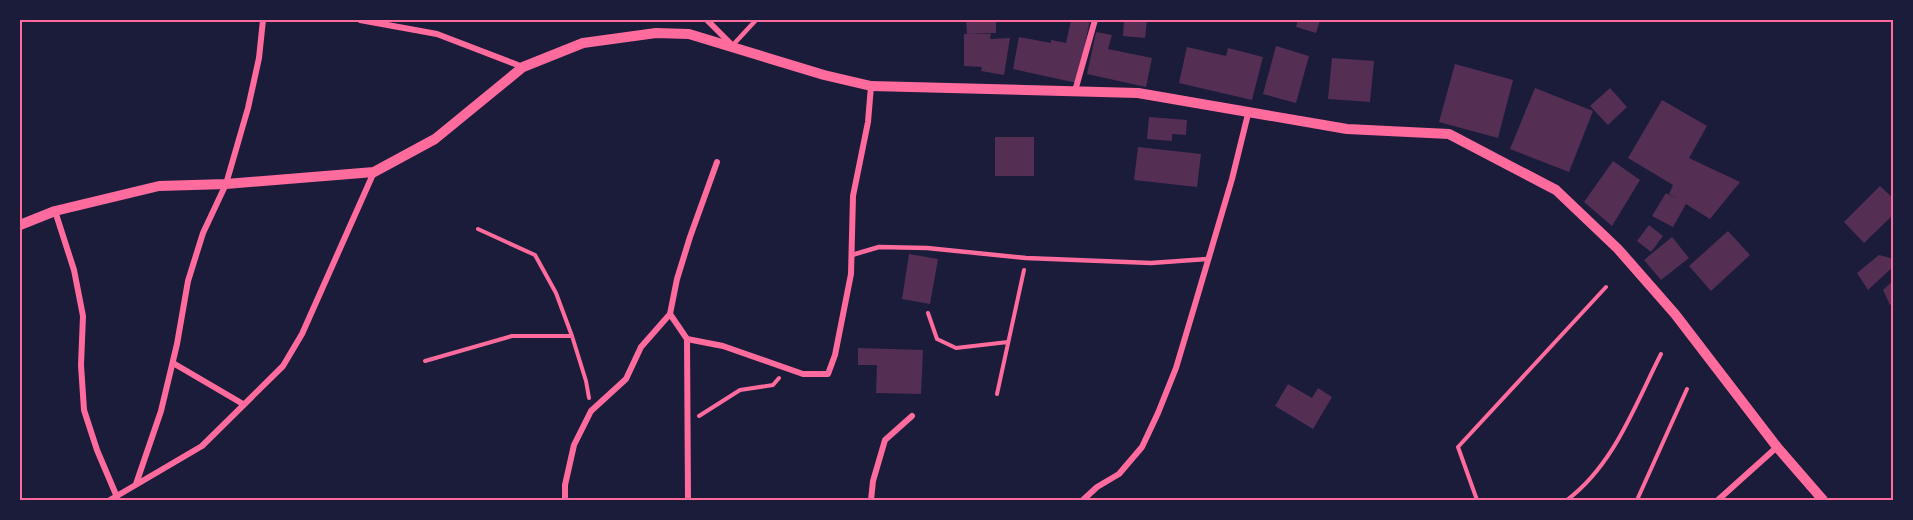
<svg xmlns="http://www.w3.org/2000/svg" width="1913" height="520" font-family="Bitter,serif">
<style>
.building{fill:#542f53}
.lines{fill:none;stroke-linecap:round;stroke-linejoin:round}
.path{stroke:#ff6b9d;stroke-width:4}
.service{stroke:#ff6b9d;stroke-width:4.5}
.minor{stroke:#ff6b9d;stroke-width:6}
.tertiary{stroke:#ff6b9d;stroke-width:10}
.neatline{fill:none;stroke:#ff6b9d;stroke-width:2}
</style>
<rect width="100%" height="100%" fill="#1b1b3a"/>
<path class="building" d="M 966,20 L 996,20 L 996,33 L 967,34 Z
M 1071,20 L 1090,20 L 1077,83 L 1013,69 L 1019,37 L 1051,43 L 1051,40 L 1066,43 Z
M 1124,20 L 1147,20 L 1145,38 L 1123,36 Z
M 1298,20 L 1320,20 L 1316,33 L 1296,27 Z
M 1096,32 L 1112,35 L 1108,49 L 1152,58 L 1146,87 L 1087,74 Z
M 964,34 L 991,34 L 990,39 L 1010,38 L 1004,75 L 981,71 L 982,67 L 964,66 Z
M 1276,46 L 1309,56 L 1296,103 L 1263,94 Z
M 1187,47 L 1226,56 L 1228,48 L 1263,57 L 1252,100 L 1179,83 Z
M 1332,58 L 1374,61 L 1370,102 L 1328,99 Z
M 1455,64 L 1513,80 L 1498,138 L 1439,122 Z
M 1535,88 L 1593,111 L 1569,172 L 1510,149 Z
M 1610,88 L 1627,107 L 1608,125 L 1590,106 Z
M 1662,100 L 1707,126 L 1689,158 L 1740,182 L 1710,219 L 1686,204 L 1673,227 L 1652,216 L 1666,193 L 1677,199 L 1669,194 L 1673,185 L 1628,158 Z
M 1149,117 L 1187,120 L 1186,135 L 1172,134 L 1172,141 L 1147,139 Z
M 995,137 L 1034,137 L 1034,176 L 995,176 Z
M 1138,147 L 1201,154 L 1197,187 L 1134,180 Z
M 1613,161 L 1640,180 L 1612,226 L 1584,202 Z
M 1880,186 L 1894,199 L 1894,214 L 1864,243 L 1844,222 Z
M 1649,225 L 1663,236 L 1651,252 L 1637,241 Z
M 1728,231 L 1750,255 L 1711,291 L 1689,266 Z
M 1672,237 L 1689,258 L 1661,280 L 1644,260 Z
M 909,254 L 938,259 L 930,304 L 902,299 Z
M 1879,255 L 1894,259 L 1894,266 L 1868,290 L 1857,273 Z
M 1894,280 L 1894,302 L 1890,305 L 1883,290 Z
M 858,348 L 923,350 L 921,394 L 876,393 L 877,365 L 858,365 Z
M 1288,384 L 1312,398 L 1318,388 L 1332,397 L 1313,429 L 1275,406 Z"/>
<g class="lines">
<path class="path" d="M 478,229 L 535,255 L 556,293 L 572,336
M 928,313 L 937,339 L 956,348 L 1008,342
M 425,361 L 512,336 L 572,336 L 586,381 L 589,398
M 997,394 L 1024,270
M 699,416 L 740,390 L 773,385 L 779,378
M 1477,500 L 1458,447 L 1606,287
M 1567,500 C 1614,465 1635,405 1661,354
M 1637,500 L 1687,389"/>
<path class="service" d="M 732,46 L 756,20
M 852,255 L 879,247 L 927,248 L 1026,258 L 1151,263 L 1207,259"/>
<path class="minor" d="M 360,20 L 437,34 L 523,67
M 707,20 L 732,45
M 1075,91 L 1095,20
M 55,211 L 74,270 L 83,316 L 81,365 L 84,410 L 97,450 L 117,497
M 670,314 L 687,339 L 723,346 L 803,374 L 828,374 L 835,355 L 851,274 L 853,196 L 868,122 L 871,86
M 687,339 L 688,500
M 173,363 L 243,404
M 136,484 L 161,411 L 177,344 L 188,281 L 203,233 L 226,184 L 248,108 L 259,58 L 263,20
M 110,500 L 202,446 L 283,366 L 302,334 L 374,172
M 565,500 L 565,485 L 574,445 L 591,411 L 626,379 L 641,347 L 670,314 L 677,279 L 690,237 L 717,162
M 871,500 L 873,481 L 885,440 L 912,416
M 1083,500 L 1097,487 L 1119,474 L 1142,447 L 1158,413 L 1176,368 L 1196,301 L 1232,179 L 1248,114
M 1718,500 L 1777,447"/>
<path class="tertiary" d="M 20,225 L 55,211 L 159,186 L 226,184 L 374,172 L 435,139 L 523,67 L 583,43 L 656,33 L 689,34 L 824,75 L 871,86 L 1138,93 L 1347,129 L 1449,134 L 1556,190 L 1618,249 L 1675,314 L 1777,447 L 1823,500"/>
</g>
<rect width="1913" height="520" fill="none" stroke="#1b1b3a" stroke-width="42"/>
<rect x="21" y="21" width="1871" height="478" class="neatline"/>
</svg>
